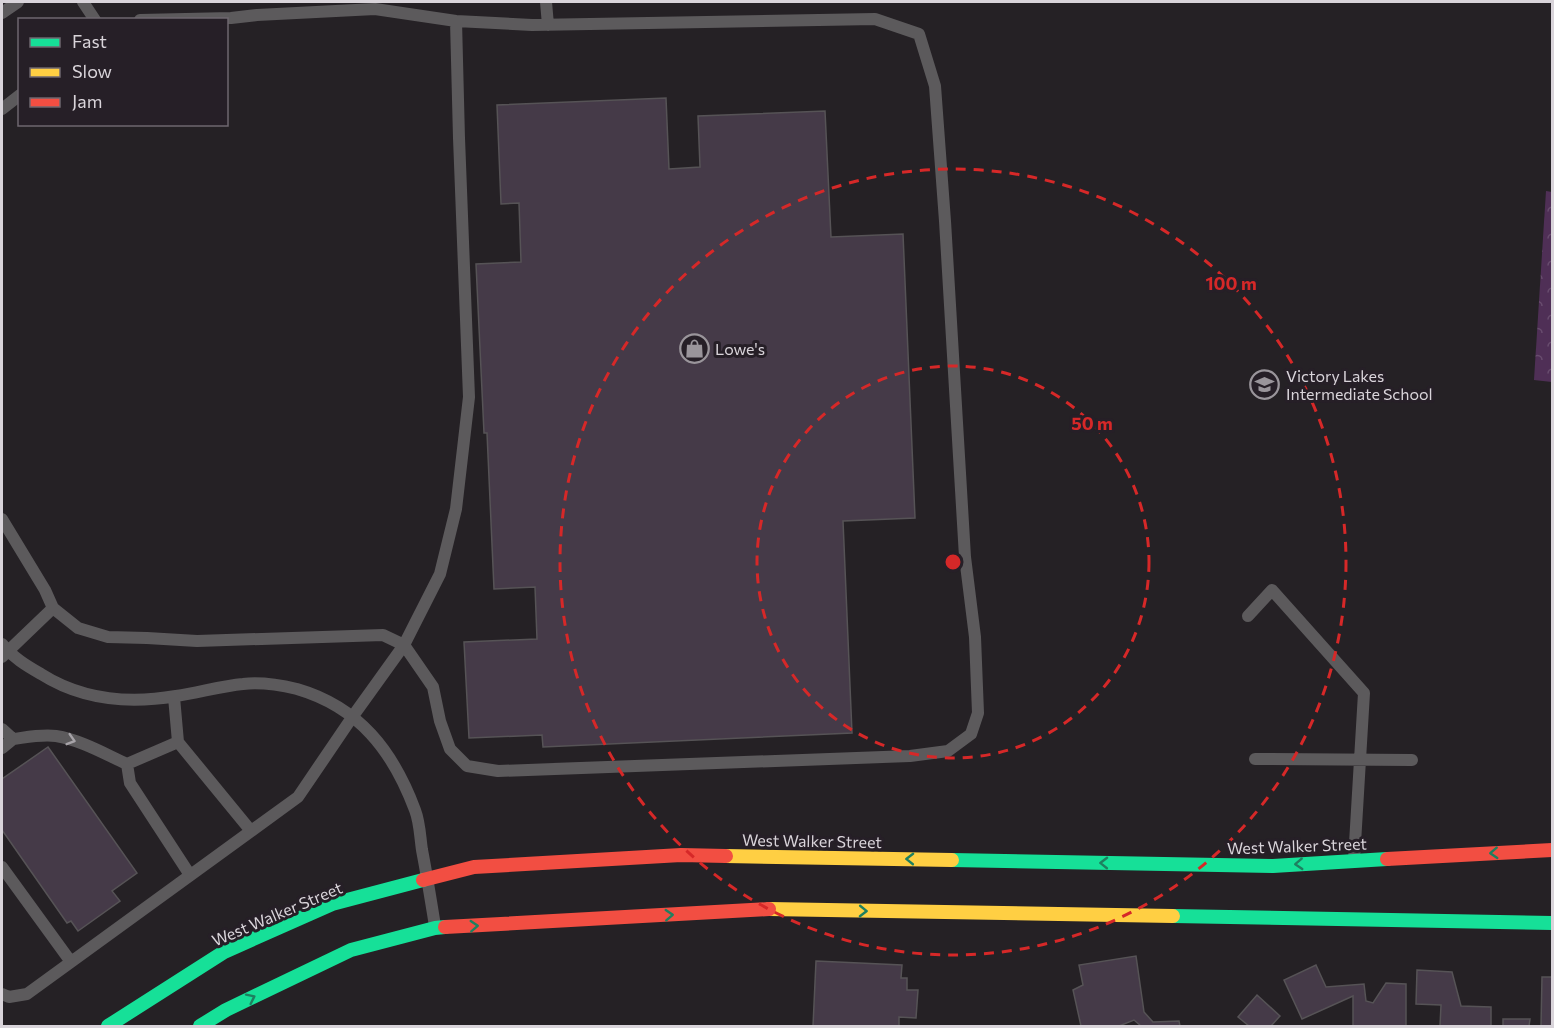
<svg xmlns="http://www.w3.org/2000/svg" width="1554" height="1028" font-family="Commissioner,sans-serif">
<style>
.park{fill:url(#park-crowns)}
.building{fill:#453a48;stroke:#565356;stroke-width:1.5}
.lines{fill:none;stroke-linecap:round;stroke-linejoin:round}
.lane{stroke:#5c5a5c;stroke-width:12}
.fast{stroke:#16e098;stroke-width:14}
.slow{stroke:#ffcf43;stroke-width:14}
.jam{stroke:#f24e42;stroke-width:14}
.oneway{stroke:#a7a3a8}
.oneway2{stroke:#1e8060}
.ring{fill:none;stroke:#d62828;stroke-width:3;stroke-dasharray:10 8}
.labels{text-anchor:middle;stroke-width:6;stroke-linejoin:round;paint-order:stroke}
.poi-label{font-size:16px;fill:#d9d4da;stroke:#261f27;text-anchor:start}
.street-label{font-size:16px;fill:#d9d4da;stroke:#261f27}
.centre{fill:#d62828;stroke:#261f27;stroke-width:3}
.ring-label{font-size:18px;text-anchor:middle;font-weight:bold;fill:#d62828;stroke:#261f27;stroke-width:6;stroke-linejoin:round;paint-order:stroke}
</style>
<defs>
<pattern id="park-crowns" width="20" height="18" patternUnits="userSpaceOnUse" patternTransform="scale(1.5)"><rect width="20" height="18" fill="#4f2f56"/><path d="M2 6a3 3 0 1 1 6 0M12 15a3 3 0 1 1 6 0" fill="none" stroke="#684c6e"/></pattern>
</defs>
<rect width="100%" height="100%" fill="#252125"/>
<path class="park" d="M 1546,191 L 1552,192 L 1552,382 L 1534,380 Z"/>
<path class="building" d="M 666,98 L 669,169 L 700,167 L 698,116 L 825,111 L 831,237 L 903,234 L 915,518 L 843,521 L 852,733 L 543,747 L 542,735 L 469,738 L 464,642 L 537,639 L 535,587 L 494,589 L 487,433 L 484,433 L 476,264 L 521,262 L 519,203 L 501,204 L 497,105 Z
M 48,747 L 137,873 L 112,891 L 120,901 L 78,931 L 71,921 L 67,923 L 2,830 L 2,779 Z
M 1136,956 L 1144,1012 L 1153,1022 L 1179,1021 L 1180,1026 L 1141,1026 L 1134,1020 L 1119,1026 L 1081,1026 L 1073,990 L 1083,985 L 1079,965 Z
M 816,961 L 902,965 L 901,978 L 907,978 L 907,990 L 918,990 L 916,1018 L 899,1017 L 899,1026 L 813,1026 Z
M 1316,965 L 1326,987 L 1364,984 L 1366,1001 L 1373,1003 L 1386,983 L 1406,984 L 1406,1026 L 1353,1026 L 1353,996 L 1302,1019 L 1284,980 Z
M 1417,970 L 1452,972 L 1461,1006 L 1491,1007 L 1491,1026 L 1440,1026 L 1441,1005 L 1416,1004 Z
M 1542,977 L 1552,977 L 1552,1021 L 1551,1026 L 1541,1026 Z
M 1257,995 L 1280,1016 L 1271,1026 L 1249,1026 L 1238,1017 Z
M 1503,1019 L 1530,1019 L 1529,1026 L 1503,1026 Z"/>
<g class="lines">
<path class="lane" d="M 83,2 L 95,20
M 546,2 L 548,25
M 2,13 L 18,2
M 2,109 L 20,95
M 2,519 L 45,590 L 53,608 L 78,628 L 108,637 L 147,638 L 197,641 L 383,635 L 404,645 L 433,687 L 440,721 L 450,749 L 467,766 L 498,771 L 910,756 L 948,751 L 971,734 L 978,713 L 975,637 L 965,557 L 945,221 L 935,86 L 919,34 L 875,19 L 532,25 L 456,21 L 375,9 L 257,15 L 231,18 L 140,20
M 1248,616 L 1272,590 L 1364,693 L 1354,860
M 2,644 C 12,657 27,666 41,674 C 82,700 129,704 176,696 C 198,693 221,686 243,684 C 260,682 280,685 297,689 C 359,707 393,751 415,810 C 420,823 420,837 422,850 C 427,876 431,901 435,926
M 2,657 L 53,608
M 174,697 L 178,742 L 251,831
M 2,729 L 13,739 L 2,748
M 13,739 C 28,737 42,734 56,736 C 81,740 105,754 127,764
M 178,742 L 127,764 L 130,783 L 190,875
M 1255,759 L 1412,760
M 2,867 L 71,962
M 2,994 L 9,997 L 27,994 L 298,797 L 353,716 L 404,645 L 440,574 L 456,509 L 469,397 L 459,138 L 456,21"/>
<path class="fast" d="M 952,860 L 1273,866 L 1387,859
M 1173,916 L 1552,923
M 108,1026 L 224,952 L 332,904 L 423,880
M 200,1026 L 226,1010 L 351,950 L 435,928 L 445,927"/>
<path class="slow" d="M 726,856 L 952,860
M 769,909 L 1173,916"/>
<path class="jam" d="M 1387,859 L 1552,850
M 423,880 L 474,867 L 681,855 L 726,856
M 445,927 L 769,909"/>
</g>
<defs><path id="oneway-chevron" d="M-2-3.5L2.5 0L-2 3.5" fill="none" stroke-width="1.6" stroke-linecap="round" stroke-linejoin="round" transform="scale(1.5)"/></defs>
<use class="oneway" href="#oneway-chevron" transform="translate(71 740) rotate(17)"/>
<g class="oneway2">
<use href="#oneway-chevron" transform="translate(1494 853) rotate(177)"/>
<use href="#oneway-chevron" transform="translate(910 859) rotate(-179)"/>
<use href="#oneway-chevron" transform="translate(1104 863) rotate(-179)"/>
<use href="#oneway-chevron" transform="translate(1299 864) rotate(177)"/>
<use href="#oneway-chevron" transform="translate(863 911) rotate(1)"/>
<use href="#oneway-chevron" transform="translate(669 915) rotate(-3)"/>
<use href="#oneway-chevron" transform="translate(474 926) rotate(-3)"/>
<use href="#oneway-chevron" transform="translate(251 998) rotate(-26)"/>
</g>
<g class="ring">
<circle cx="953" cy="562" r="196"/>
<circle cx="953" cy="562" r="393"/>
</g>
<defs>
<symbol id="shop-ring" viewBox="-11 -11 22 22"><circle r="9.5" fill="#261f27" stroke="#9a959b" stroke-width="1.5"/><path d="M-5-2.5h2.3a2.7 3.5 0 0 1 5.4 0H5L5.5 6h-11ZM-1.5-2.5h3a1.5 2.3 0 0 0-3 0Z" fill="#9a959b"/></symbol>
<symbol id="school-ring" viewBox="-11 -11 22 22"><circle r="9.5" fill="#261f27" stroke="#9a959b" stroke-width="1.5"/><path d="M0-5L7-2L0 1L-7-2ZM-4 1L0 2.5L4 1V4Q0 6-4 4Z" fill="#9a959b"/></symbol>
</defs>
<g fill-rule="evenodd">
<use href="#shop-ring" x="678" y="332" width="33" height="33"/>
<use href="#school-ring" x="1248" y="368" width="33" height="33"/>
</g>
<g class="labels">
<g class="poi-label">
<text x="715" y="355">Lowe's</text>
<text x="1286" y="382">Victory Lakes<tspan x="1286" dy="18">Intermediate School</tspan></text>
</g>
<g class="street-label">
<text transform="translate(812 841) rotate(1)" y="6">West Walker Street</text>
<text transform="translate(1297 846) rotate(-2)" y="6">West Walker Street</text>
<text transform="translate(277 914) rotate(-23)" y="6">West Walker Street</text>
</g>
</g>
<circle cx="953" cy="562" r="9" class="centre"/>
<g class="ring-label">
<text x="1231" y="290">100 m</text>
<text x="1092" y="430">50 m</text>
</g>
<rect width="1554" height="1028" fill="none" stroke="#d9d4da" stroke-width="6"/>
<rect x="18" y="18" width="210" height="108" fill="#261f27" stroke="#6e676f" stroke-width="1.5"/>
<rect x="30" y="38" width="30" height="9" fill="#16e098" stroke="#6e676f" stroke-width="1.5"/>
<text x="72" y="48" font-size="18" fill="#d9d4da">Fast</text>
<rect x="30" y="68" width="30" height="9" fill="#ffcf43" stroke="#6e676f" stroke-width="1.5"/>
<text x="72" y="78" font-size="18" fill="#d9d4da">Slow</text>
<rect x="30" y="98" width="30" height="9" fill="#f24e42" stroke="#6e676f" stroke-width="1.5"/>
<text x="72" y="108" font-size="18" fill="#d9d4da">Jam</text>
</svg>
